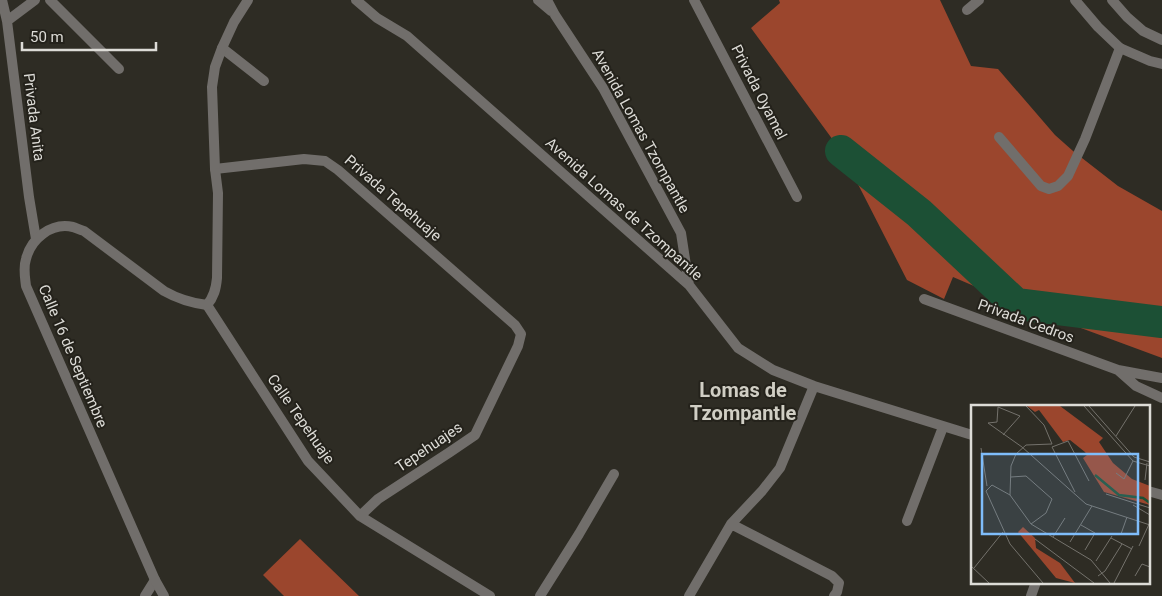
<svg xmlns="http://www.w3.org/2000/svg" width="1162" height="596" font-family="Roboto,sans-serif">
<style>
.forest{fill:#9b462d}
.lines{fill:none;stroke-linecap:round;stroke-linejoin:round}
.river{stroke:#1c5035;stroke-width:32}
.minor{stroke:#716e6b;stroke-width:10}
.tertiary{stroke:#716e6b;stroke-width:10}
.labels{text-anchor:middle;stroke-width:4;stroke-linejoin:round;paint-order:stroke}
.street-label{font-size:15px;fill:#dddcd7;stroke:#24221b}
.district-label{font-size:20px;font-weight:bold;fill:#d0cec4;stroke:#24221b}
.inset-river{fill:none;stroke:#1c5035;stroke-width:2.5}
.inset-road{fill:none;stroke:#74726c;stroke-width:1}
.view{fill:#7fbdfa;fill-opacity:0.15;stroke:#7fbdfa;stroke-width:2.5}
.inset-edge{fill:none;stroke:#dddcd7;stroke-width:2.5}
</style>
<rect width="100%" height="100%" fill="#2e2c24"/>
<path class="forest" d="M 779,0 L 940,0 L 971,66 L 998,69 L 1055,135 L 1073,151 L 1118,186 L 1162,211 L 1162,358 L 1016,304 L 953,277 L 944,299 L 907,280 L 841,151 L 751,28 L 780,3 Z
M 300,539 L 359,596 L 284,596 L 263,575 Z"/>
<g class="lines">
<path class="river" d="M 841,151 L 919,213 L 1016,304 L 1162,322"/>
<path class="minor" d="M 2,0 L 7,21 L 29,197 L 36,239
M 50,0 L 119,69
M 356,0 L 377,18 L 407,36 L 689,285 L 738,348 L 773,370 L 814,386 L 972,435
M 538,0 L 551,11
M 547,0 L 555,15 L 603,88 L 681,233 L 689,285
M 694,0 L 797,197
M 967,10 L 979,0
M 7,21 L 35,0
M 222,48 L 264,81
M 999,137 L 1041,186 L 1049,189 L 1058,186 L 1068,176 L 1085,139 L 1120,48
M 215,169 L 304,159 L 325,161 L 338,170 L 515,325 L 521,334 L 518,346 L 475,435 L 450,452 L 378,499 L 360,516
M 924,299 L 1118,370 L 1162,378
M 207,305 L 308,461 L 360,516 L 490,596
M 1119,371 L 1136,386 L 1162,398
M 1148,491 L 1162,495
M 907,521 L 943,427
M 731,524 L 832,576 L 839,583 L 837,592 L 834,596
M 145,596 L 155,580
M 540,596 L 579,534 L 614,474
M 689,596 L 731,524 L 762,491 L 780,468 L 814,386
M 1031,596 L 1036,582"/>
<path class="tertiary" d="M 1075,0 L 1098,27 L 1120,48 L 1150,61 L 1162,64
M 1112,0 L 1127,17 L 1143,31 L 1162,40
M 164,596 L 155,580 L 26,286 C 25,277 23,268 26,259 C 31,239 51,222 73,227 C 76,228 80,230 84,231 L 164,291 C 178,299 191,303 207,305 C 214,297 216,289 217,278 L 218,193 L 215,169 L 212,87 L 215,67 L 222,48 L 234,22 L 248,0"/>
</g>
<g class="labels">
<g class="street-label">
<text transform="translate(759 92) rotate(63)" y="5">Privada Oyamel</text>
<text transform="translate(34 117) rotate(83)" y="5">Privada Anita</text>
<text transform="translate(641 131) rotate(61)" y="5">Avenida Lomas Tzompantle</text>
<text transform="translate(393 198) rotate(41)" y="5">Privada Tepehuaje</text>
<text transform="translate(624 209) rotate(42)" y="5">Avenida Lomas de Tzompantle</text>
<text transform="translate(1026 321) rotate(20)" y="5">Privada Cedros</text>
<text transform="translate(73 356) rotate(67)" y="5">Calle 16 de Septiembre</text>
<text transform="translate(301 419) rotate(55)" y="5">Calle Tepehuaje</text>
<text transform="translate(429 447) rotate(-34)" y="5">Tepehuajes</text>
</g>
<g class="district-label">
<text x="743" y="397">Lomas de<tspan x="743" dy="23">Tzompantle</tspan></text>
</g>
</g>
<g transform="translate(971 405)">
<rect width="179" height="179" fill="#2e2c24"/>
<path d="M 56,1 L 89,1 L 132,33 L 128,37 L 142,58 L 161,74 L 179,81 L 179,100 L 133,87 L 112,53 L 116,50 L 114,47 L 99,35 L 92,37 L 68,5 L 64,7 ZM 52,122 L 64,133 L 65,143 L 89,158 L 104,178 L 85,173 L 47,127 Z" fill="#9b462d"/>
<path class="inset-river" d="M 124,70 L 148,90 L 172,93 L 179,98"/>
<path class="inset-road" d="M 55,1 L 73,20 L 81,39 L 55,40 L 45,49 L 40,61 L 39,90 L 21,80 L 15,86 L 39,139 L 72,178M 113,1 L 162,56 L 179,61M 118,1 L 163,52 L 179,57M 17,18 L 51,42 L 115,99 L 179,120M 17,18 L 26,17 L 27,2 L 49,11 L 32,30M 145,31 L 164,1M 81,42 L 97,36 L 118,76M 81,42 L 104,87M 10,43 L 16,81M 145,68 L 153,74 L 162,56M 40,72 L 55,71 L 81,94 L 75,108 L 60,119M 174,75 L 176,58M 135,89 L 179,103M 39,90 L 60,119 L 120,155 L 139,178M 162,100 L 179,110M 110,120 L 124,128 L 114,145M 150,129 L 156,112M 82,132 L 94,113M 140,133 L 161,144M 64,134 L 123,178M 99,137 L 121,101M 168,141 L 179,117M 125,156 L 141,131M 0,161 L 18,178M 3,163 L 32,127M 127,171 L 134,166 L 151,139M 164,171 L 171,159 L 179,162M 143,178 L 162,141"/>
<path class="view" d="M 11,49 L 167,49 L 167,129 L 11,129 Z"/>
<rect width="179" height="179" class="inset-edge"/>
</g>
<path d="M22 42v8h134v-8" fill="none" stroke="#dddcd7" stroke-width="2.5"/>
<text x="30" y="42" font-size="15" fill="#dddcd7" stroke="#24221b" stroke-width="4" paint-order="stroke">50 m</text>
</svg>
